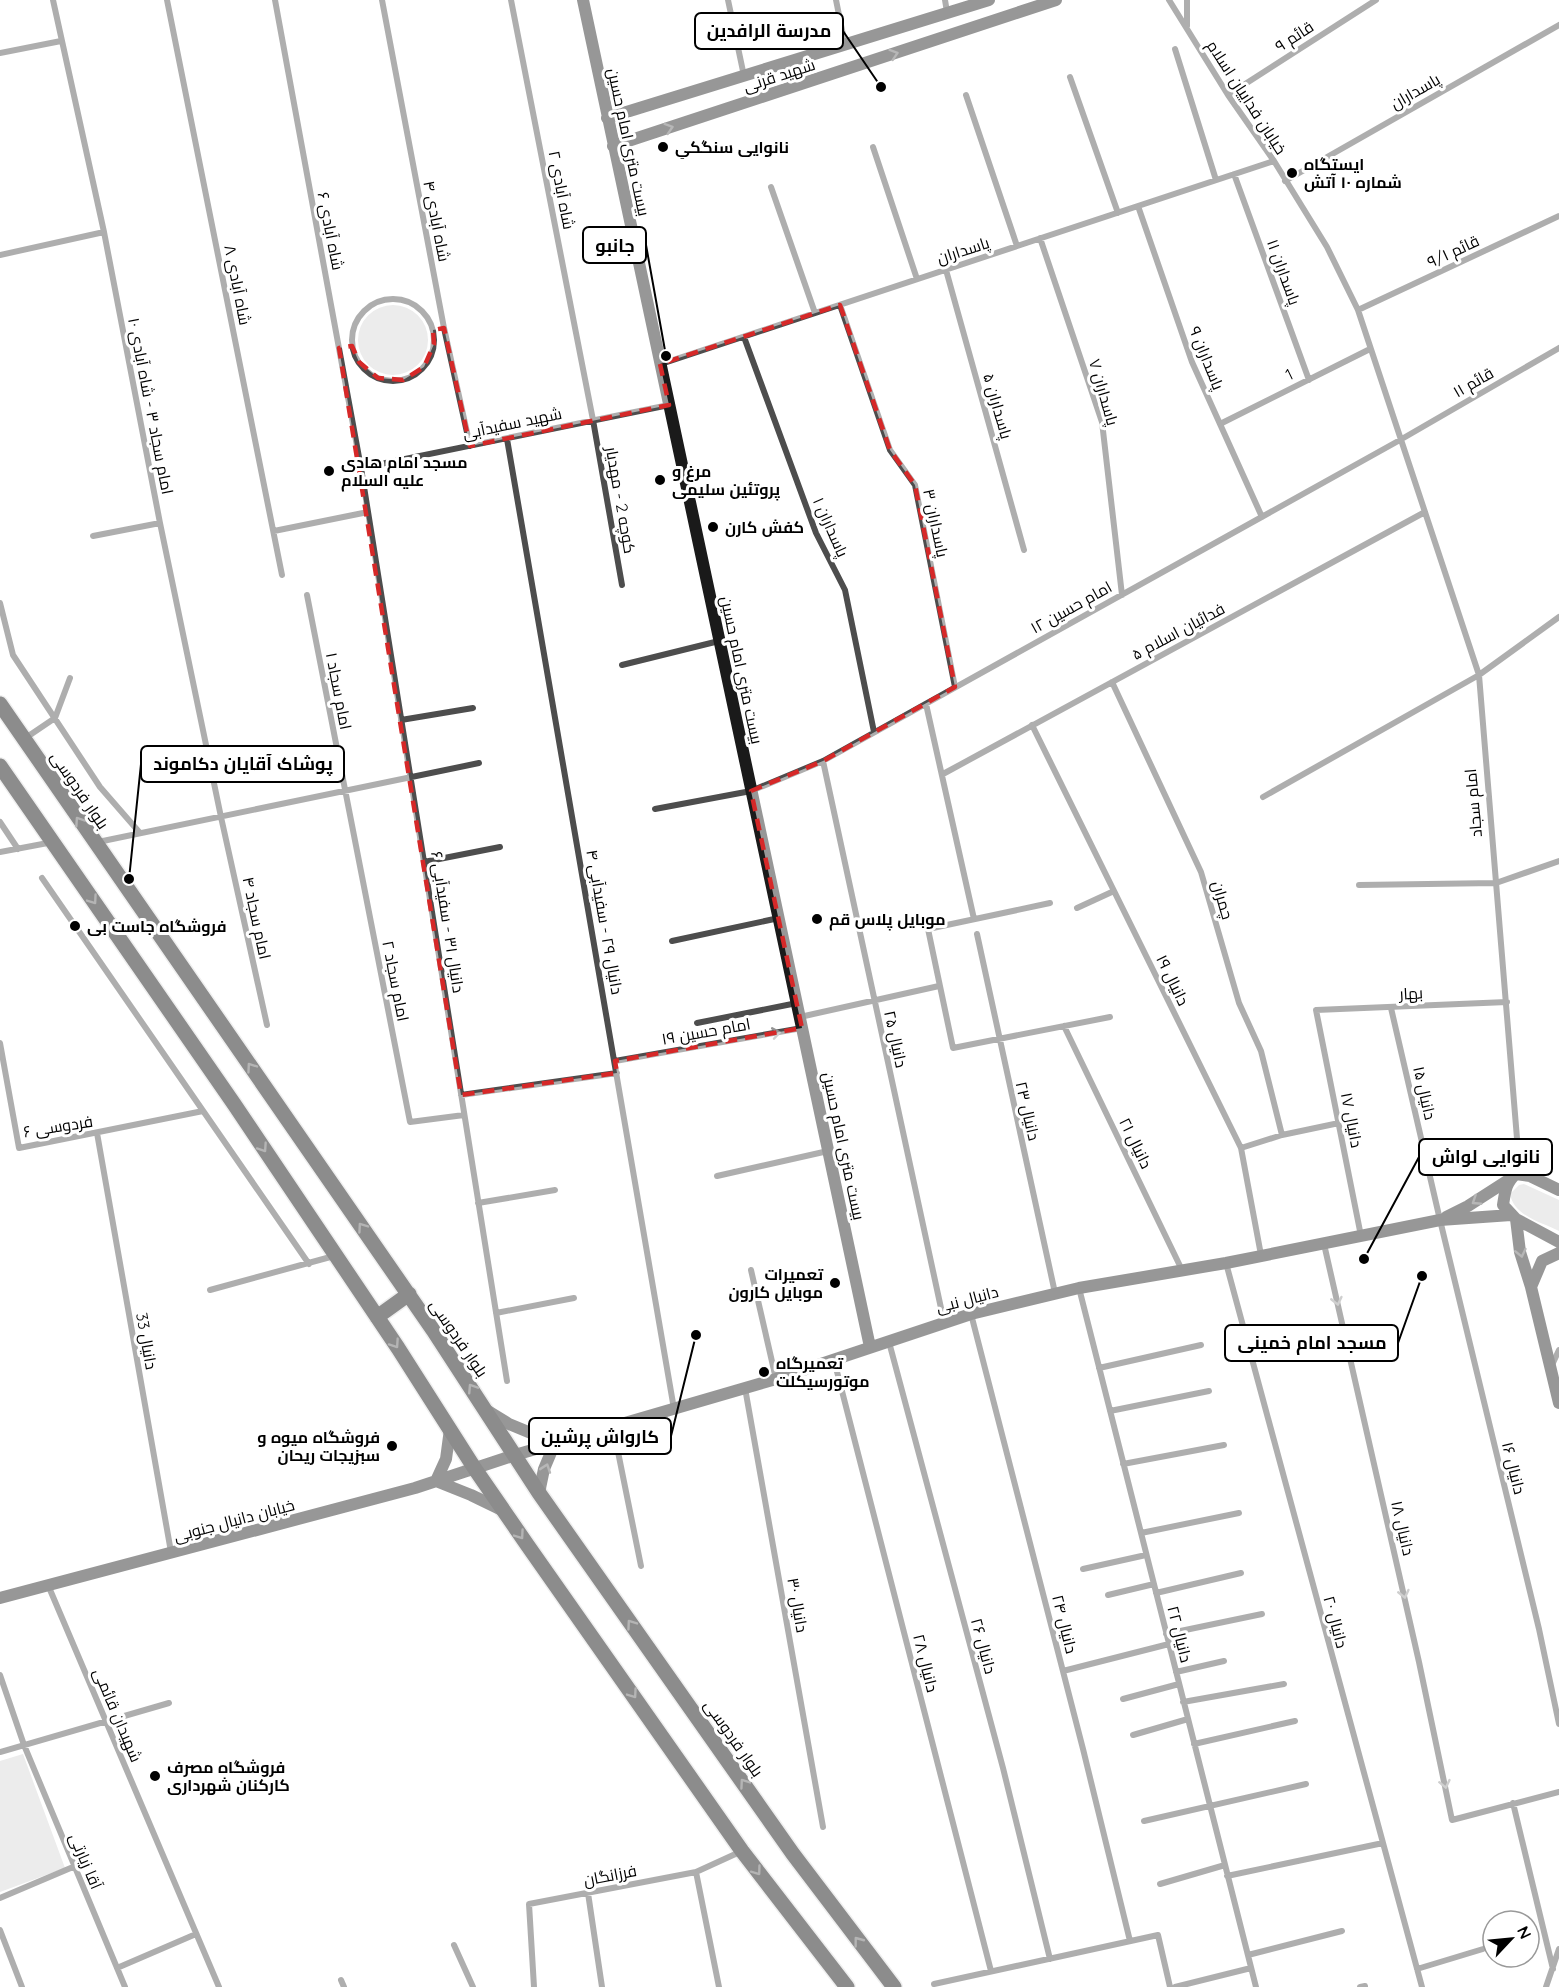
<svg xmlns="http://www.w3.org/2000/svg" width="1559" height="1987" font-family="Quicksand,Cairo,sans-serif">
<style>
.green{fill:#d4d4d4}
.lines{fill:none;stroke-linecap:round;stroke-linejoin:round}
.primary-casing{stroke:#dbdbdb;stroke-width:18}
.street{stroke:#4d4d4d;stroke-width:6}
.secondary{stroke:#1a1a1a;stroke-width:12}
.primary{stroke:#000;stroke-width:15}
.oneway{stroke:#5f5f5f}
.oneway2{stroke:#595959}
.oneway3{stroke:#949494}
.marked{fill:none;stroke:#d62828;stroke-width:4.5;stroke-dasharray:12 8;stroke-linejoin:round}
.poi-dot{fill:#000;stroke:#fff;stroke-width:2}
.labels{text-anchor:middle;stroke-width:6;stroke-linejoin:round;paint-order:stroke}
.street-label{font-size:16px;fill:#000;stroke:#fff}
.poi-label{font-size:16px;font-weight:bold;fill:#000;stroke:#fff;text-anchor:start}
.leader{fill:none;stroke:#000;stroke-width:2}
.callout-dot{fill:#000;stroke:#fff;stroke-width:2}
.callout{fill:#fff;stroke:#000;stroke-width:2}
.callout-label{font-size:18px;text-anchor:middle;font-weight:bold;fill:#000}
</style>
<rect width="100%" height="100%" fill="#fff"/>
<path class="green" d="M358 340a35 35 0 1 1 70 0a35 35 0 1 1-70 0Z
M 1524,1184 L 1559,1200 L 1559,1231 C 1541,1222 1514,1216 1510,1194 L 1519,1185 Z
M 23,1754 L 65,1868 L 0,1892 L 0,1761 Z"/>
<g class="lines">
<defs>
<path id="primary" d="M 0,704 L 433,1330 L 539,1493 L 793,1854 L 894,1987
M 0,766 L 234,1104 L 398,1348 L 475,1469 L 528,1546 L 742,1851 L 847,1987
M 377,1317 L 409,1294"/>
</defs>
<use href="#primary" class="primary-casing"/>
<path class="street" d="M 53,0 L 104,232 L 160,523 L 221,817 L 267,1025
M 167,0 L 282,575
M 275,0 L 361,468 L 507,1381
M 382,0 L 444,328 L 470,446
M 511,0 L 593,420 L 622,585
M 728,0 L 744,76
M 836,0 L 845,45
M 945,0 L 947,12
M 1169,0 L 1228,95 L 1274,161 L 1327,247 L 1358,310 L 1479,675 L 1520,1175
M 1187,26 L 1187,0
M 1175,49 L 1216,180
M 0,53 L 61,41
M 1070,77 L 1118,213
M 966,95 L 1017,246
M 1228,95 L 1376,0
M 873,147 L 917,279
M 1234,174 L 1309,380
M 1285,181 L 1559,25
M 771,187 L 815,313
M 1138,206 L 1192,362 L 1262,517
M 1040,238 L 1102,422 L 1122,595
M 0,255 L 104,232
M 946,270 L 1024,550
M352 340a41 41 0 1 1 82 0a41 41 0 1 1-82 0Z
M 840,305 L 890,450 L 915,485 L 955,687
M 1358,310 L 1559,216
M 744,337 L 816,533 L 845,590 L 874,732
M 661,364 L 1274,161
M 1220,424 L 1370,349
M 507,439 L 674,1409
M 361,468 L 669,405
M 274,531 L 368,512
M 93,536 L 160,523
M 307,595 L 410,1122 L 464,1115
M 0,603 L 13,655 L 100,787 L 140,833
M 622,665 L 719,641
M 1112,682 L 1201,872 L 1239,1003 L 1261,1051 L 1282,1135
M 926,704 L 974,919
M 401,720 L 473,708
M 1032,725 L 1241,1148 L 1261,1255
M 24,739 L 55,718 L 70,678
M 823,761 L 944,1322
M 943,774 L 1425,512
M 1263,797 L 1479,675 L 1559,617
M 655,809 L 751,791 L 823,761 L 1400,440 L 1559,348
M 0,822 L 18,849
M 98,842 L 479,763
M 0,852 L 53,842
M 424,862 L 500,847
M 42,878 L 309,1264
M 1359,885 L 1496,883 L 1559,861
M 1050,903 L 928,929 L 953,1048 L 1110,1017
M 1077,908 L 1114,891
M 977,934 L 1055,1293
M 672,941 L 779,918
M 1391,1008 L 1440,1220 L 1539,1629 L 1559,1724
M 800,1017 L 939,986
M 697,1023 L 797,1003
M 1064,1026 L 1182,1270
M 0,1043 L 19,1148 L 203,1111
M 615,1061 L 802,1028
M 461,1095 L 617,1073
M 97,1133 L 171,1552
M 1241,1148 L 1282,1135 L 1339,1123
M 717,1176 L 828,1151
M 478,1203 L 555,1190
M 1361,1236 L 1316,1010 L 1507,1002
M 1324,1244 L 1419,1662 L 1452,1820 L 1559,1792
M 1226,1263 L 1422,1987
M 751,1270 L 776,1379
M 1079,1288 L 1256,1987
M 210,1290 L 334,1256
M 496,1313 L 574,1298
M 971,1314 L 1083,1749 L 1130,1941
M 889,1342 L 1003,1768 L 1050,1959
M 834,1360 L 991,1971
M 1552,1365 L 1559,1350
M 1099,1368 L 1201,1345
M 745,1388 L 823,1827
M 1110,1411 L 1209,1391
M 613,1427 L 641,1566
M 1123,1464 L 1224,1445
M 1141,1533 L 1239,1513
M 1083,1569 L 1146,1555
M 48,1585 L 219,1987
M 1156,1593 L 1241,1573
M 1108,1595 L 1154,1584
M 1166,1634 L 1262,1614
M 1063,1671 L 1169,1644
M 1176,1672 L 1224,1661
M 0,1675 L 24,1745 L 125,1987
M 1123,1699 L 1179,1684
M 1183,1702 L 1284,1684
M 1133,1735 L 1188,1719
M 1194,1744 L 1295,1721
M 0,1752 L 169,1703
M 1513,1803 L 1553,1969
M 1144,1821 L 1306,1784
M 1227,1876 L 1383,1843
M 1160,1884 L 1225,1865
M 588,1893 L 602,1987
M 0,1898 L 73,1867
M 0,1930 L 22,1987
M 454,1945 L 473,1987
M 1248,1955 L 1342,1931
M 117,1968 L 196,1934
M 1417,1969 L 1483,1949
M 341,1980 L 344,1987
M 934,1984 L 1158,1935 L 1170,1987
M 534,1987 L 529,1904 L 696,1872
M 719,1987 L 696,1872 L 742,1851
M 1175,1987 L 1251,1968
M 1360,1987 L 1365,1986
M 1546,1987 L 1559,1949"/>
<path class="secondary" d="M 583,0 L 870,1347
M 607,118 L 989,0
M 613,146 L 1056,0
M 1559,1190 L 1530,1176 L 1516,1174 C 1506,1182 1505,1192 1503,1205 L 1516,1219 L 1559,1242
M 1446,1217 L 1468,1206 L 1510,1179
M 1516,1219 L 1520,1252 L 1531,1287 L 1559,1403
M 1531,1287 L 1542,1261 L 1559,1253
M 488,1411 L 509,1424 L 555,1443 L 544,1469 L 539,1493
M 450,1429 L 446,1459 L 436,1481 L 471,1495 L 502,1510
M 0,1598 L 415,1488 L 515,1455 L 776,1379 L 971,1314 L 1079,1288 L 1226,1263 L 1440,1220 L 1511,1215"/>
<use href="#primary" class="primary"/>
</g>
<defs><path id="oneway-chevron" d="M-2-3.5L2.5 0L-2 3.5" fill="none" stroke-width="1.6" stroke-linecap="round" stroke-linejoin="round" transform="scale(1.5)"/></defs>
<g class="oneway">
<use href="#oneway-chevron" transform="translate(894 54) rotate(-18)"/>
<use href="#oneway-chevron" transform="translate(669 128) rotate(-18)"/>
<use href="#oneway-chevron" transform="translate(1476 1201) rotate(147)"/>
<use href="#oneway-chevron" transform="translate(1521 1253) rotate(77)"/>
<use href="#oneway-chevron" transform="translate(546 1468) rotate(-71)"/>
</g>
<g class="oneway2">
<use href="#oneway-chevron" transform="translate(79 821) rotate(-124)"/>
<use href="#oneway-chevron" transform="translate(93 900) rotate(55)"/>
<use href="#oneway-chevron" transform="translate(251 1067) rotate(-125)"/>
<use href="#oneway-chevron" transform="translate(263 1148) rotate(56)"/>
<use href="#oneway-chevron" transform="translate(362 1227) rotate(-125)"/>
<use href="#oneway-chevron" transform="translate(395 1344) rotate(56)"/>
<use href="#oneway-chevron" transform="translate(472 1388) rotate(-123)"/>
<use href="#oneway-chevron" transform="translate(520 1535) rotate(55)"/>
<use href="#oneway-chevron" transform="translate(631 1624) rotate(-125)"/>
<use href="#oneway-chevron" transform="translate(633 1694) rotate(55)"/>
<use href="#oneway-chevron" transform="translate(744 1783) rotate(-125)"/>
<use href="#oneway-chevron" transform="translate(757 1871) rotate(54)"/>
<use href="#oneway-chevron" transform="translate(858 1941) rotate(-127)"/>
</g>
<g class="oneway3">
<use href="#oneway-chevron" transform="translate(776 1033) rotate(-10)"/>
<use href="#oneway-chevron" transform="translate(1337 1301) rotate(77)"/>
<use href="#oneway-chevron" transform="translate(1404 1594) rotate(77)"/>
<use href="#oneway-chevron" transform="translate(1445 1784) rotate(78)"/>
</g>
<path d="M0 0H1559V1987H0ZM 840,305 L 890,450 L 915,485 L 955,687 L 823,761 L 751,791 L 802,1028 L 615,1061 L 617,1073 L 461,1095 L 339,348 L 352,346 L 359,362 L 378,378 L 403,380 L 424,367 L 434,344 L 433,330 L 444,328 L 470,446 L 669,405 L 660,364 Z" fill="#fff" fill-opacity=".55" fill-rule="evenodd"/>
<path class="marked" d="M 840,305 L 890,450 L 915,485 L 955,687 L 823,761 L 751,791 L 802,1028 L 615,1061 L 617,1073 L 461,1095 L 339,348 L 352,346 L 359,362 L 378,378 L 403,380 L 424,367 L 434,344 L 433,330 L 444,328 L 470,446 L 669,405 L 660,364 Z"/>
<g class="poi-dot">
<circle cx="663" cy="147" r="6"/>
<circle cx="1292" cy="173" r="6"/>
<circle cx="329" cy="471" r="6"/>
<circle cx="660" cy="480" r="6"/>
<circle cx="713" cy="527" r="6"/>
<circle cx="817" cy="919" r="6"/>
<circle cx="75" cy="926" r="6"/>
<circle cx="835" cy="1283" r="6"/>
<circle cx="764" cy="1372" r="6"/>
<circle cx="392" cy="1446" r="6"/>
<circle cx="155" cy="1776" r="6"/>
</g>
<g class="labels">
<g class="street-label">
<text transform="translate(1294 36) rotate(-33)" y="6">قائم ۹</text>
<text transform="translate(779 75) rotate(-18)" y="6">شهید قرنی</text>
<text transform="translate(1415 91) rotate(-30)" y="6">پاسداران</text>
<text transform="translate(1247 97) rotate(57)" y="6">خیابان فداییان اسلام</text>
<text transform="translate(629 142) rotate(78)" y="6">بیست متری امام حسین</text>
<text transform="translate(562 190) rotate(79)" y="6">شاه آبادی ۲</text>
<text transform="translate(437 221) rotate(79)" y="6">شاه آبادی ۴</text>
<text transform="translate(331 231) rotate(79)" y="6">شاه آبادی ۶</text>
<text transform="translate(963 250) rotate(-18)" y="6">پاسداران</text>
<text transform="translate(1453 251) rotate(-25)" y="6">قائم ۹/۱</text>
<text transform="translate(1284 272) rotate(70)" y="6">پاسداران ۱۱</text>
<text transform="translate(238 285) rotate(79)" y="6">شاه آبادی ۸</text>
<text transform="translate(1207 358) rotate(68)" y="6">پاسداران ۹</text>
<text transform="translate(1289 374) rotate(-26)" y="6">1</text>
<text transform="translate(1473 382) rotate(-30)" y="6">قائم ۱۱</text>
<text transform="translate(1104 392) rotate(74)" y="6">پاسداران ۷</text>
<text transform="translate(151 406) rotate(79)" y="6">امام سجاد ۳ - شاه آبادی ۱۰</text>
<text transform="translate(998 406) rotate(74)" y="6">پاسداران ۵</text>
<text transform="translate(512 423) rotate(-12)" y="6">شهید سفیدآبی</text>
<text transform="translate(621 500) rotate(80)" y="6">کوچه 2 - مهدیار</text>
<text transform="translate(936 523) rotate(78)" y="6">پاسداران ۳</text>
<text transform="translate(831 527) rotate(66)" y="6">پاسداران ۱</text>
<text transform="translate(1071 607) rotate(-29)" y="6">امام حسین ۱۲</text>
<text transform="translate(1178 631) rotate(-28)" y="6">فدائیان اسلام ۵</text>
<text transform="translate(742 670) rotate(78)" y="6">بیست متری امام حسین</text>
<text transform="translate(339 691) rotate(79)" y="6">امام سجاد ۱</text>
<text transform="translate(80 790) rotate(56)" y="6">بلوار فردوسی</text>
<text transform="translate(1473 803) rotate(-95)" y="6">امام سجاد</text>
<text transform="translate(1223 900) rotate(74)" y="6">چمران</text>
<text transform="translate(257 918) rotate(78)" y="6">امام سجاد ۴</text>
<text transform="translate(448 922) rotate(81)" y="6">دانیال ۳۱ - سفیدآبی ۶</text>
<text transform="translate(605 922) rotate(80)" y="6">دانیال ۲۹ - سفیدآبی ۴</text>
<text transform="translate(1173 980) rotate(64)" y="6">دانیال ۱۹</text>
<text transform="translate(396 981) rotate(79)" y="6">امام سجاد ۲</text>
<text transform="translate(1411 993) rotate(-3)" y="6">بهار</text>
<text transform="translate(706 1031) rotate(-10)" y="6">امام حسین ۱۹</text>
<text transform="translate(896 1039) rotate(78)" y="6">دانیال ۲۵</text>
<text transform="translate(1425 1093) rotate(77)" y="6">دانیال ۱۵</text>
<text transform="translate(1028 1111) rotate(77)" y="6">دانیال ۲۳</text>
<text transform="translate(1352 1120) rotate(79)" y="6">دانیال ۱۷</text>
<text transform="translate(58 1126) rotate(-9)" y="6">فردوسی ۶</text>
<text transform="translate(1136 1143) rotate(64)" y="6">دانیال ۲۱</text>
<text transform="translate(844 1146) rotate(78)" y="6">بیست متری امام حسین</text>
<text transform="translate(967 1299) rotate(-15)" y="6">دانیال نبی</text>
<text transform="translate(459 1338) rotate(56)" y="6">بلوار فردوسی</text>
<text transform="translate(147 1341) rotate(80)" y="6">دانیال 33</text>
<text transform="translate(1514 1468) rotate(76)" y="6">دانیال ۱۶</text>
<text transform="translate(234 1520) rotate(-15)" y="6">خیابان دانیال جنوبی</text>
<text transform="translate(1403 1528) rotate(77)" y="6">دانیال ۱۸</text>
<text transform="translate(798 1605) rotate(80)" y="6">دانیال ۳۰</text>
<text transform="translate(1336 1622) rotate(75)" y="6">دانیال ۲۰</text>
<text transform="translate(1065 1624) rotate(76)" y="6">دانیال ۲۴</text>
<text transform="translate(1180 1634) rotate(76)" y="6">دانیال ۲۲</text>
<text transform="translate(984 1646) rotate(75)" y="6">دانیال ۲۶</text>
<text transform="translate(926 1663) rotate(76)" y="6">دانیال ۲۸</text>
<text transform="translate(118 1715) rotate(67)" y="6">شهیدان قائمی</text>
<text transform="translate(734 1738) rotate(55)" y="6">بلوار فردوسی</text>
<text transform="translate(86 1861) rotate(67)" y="6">آقا زیارتی</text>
<text transform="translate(610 1875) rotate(-11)" y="6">فرزانگان</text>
</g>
<g class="poi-label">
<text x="675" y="153">نانوایی سنگکیِ</text>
<text x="1304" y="170">ایستگاه<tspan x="1304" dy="18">شماره ۱۰ آتش</tspan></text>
<text x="341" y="468">مسجد امام هادی<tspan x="341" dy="18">علیه السلام</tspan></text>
<text x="672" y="477">مرغ و<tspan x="672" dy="18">پروتئین سلیمی</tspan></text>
<text x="725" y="533">کفش کارن</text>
<text x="829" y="925">موبایل پلاس قم</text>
<text x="87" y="932">فروشگاه جاست بی</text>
<text x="823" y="1280" text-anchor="end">تعمیرات<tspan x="823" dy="18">موبایل کارون</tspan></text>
<text x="776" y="1369">تعمیرگاه<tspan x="776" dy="18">موتورسیکلت</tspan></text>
<text x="380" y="1443" text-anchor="end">فروشگاه میوه و<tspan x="380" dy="18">سبزیجات ریحان</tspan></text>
<text x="167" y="1773">فروشگاه مصرف<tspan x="167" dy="18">کارکنان شهرداری</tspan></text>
</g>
</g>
<path class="leader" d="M881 87L843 31M666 356L646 245M129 879L141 764M1364 1259L1419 1157M1422 1276L1398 1343M696 1335L671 1436"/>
<g class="callout-dot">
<circle cx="881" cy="87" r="6"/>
<circle cx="666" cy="356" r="6"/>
<circle cx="129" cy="879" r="6"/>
<circle cx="1364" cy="1259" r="6"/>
<circle cx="1422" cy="1276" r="6"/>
<circle cx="696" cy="1335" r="6"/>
</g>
<g class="callout">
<rect x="695" y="13" width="148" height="36" rx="6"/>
<rect x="583" y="227" width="63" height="36" rx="6"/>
<rect x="141" y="746" width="203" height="36" rx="6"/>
<rect x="1419" y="1139" width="133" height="36" rx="6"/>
<rect x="1225" y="1325" width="173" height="36" rx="6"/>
<rect x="529" y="1418" width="142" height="36" rx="6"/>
</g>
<g class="callout-label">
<text x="769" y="37">مدرسة الرافدین</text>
<text x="615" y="252">جانبو</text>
<text x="243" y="770">پوشاک آقایان دکاموند</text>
<text x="1486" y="1163">نانوایی لواش</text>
<text x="1312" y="1349">مسجد امام خمینی</text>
<text x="600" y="1443">کارواش پرشین</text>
</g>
<g transform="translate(1511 1939) rotate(64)"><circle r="28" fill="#ffffff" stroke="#999999" stroke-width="1.5"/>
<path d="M0-4.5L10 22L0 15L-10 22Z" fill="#000000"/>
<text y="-9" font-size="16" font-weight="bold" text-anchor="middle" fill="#000000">N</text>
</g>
</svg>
